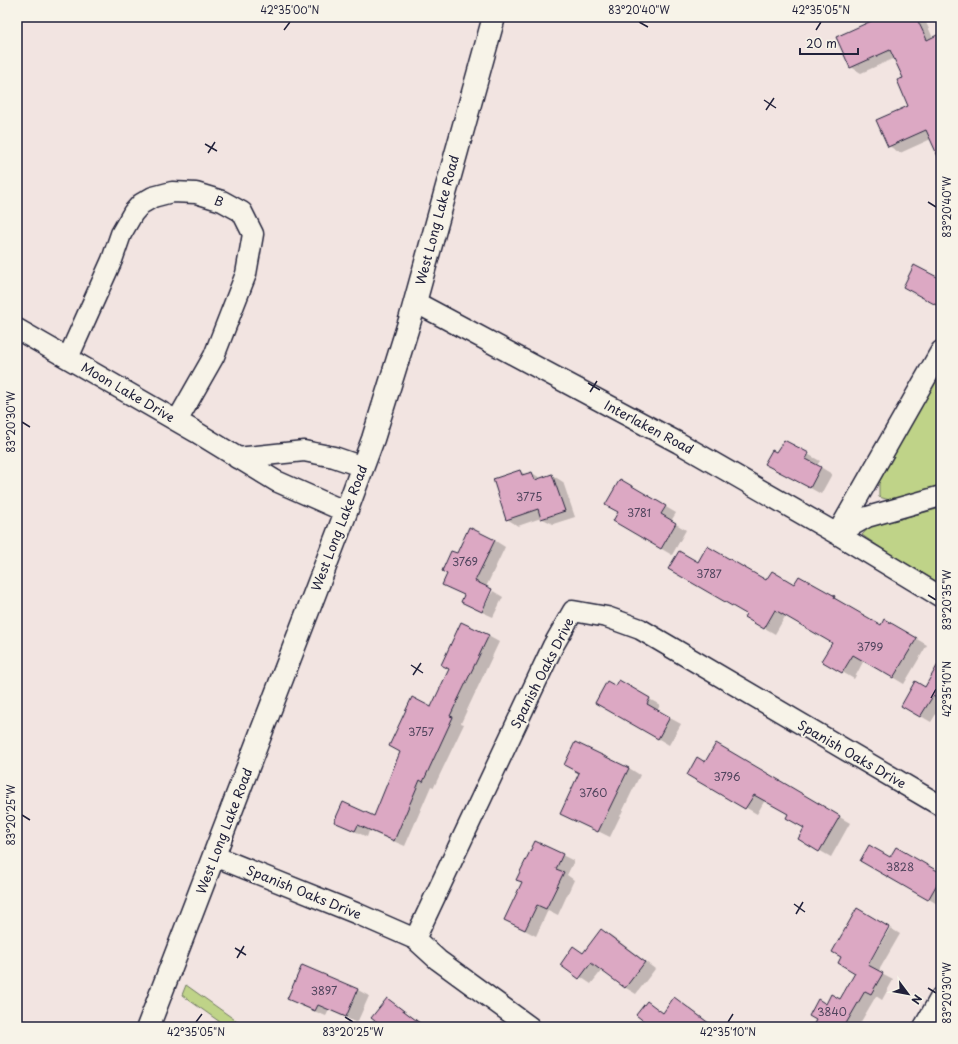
<svg xmlns="http://www.w3.org/2000/svg" width="958" height="1044" font-family="'Playpen Sans',sans-serif">
<style>
.green{fill:#bfd388;stroke:#707a62}
.shadow{fill:#0003}
.building{fill:#dca8c3;stroke:#22223b}
.lines{fill:none;stroke-linecap:round;stroke-linejoin:round}
.minor-casing{stroke:#22223b;stroke-width:23}
.major-casing{stroke:#22223b;stroke-width:25}
.minor{stroke:#f7f3e8;stroke-width:20}
.major{stroke:#f7f3e8;stroke-width:22}
.ticks{fill:none;stroke:#22223b;stroke-width:1.5}
.labels{text-anchor:middle;stroke-width:4;stroke-linejoin:round;paint-order:stroke}
.number-label{font-size:11px;fill:#50445d}
.street-label{font-size:13px;fill:#22223b;stroke:#f7f3e8}
.neatline{fill:none;stroke:#22223b;stroke-width:1.5}
.ticks-label{font-size:10px;text-anchor:middle;fill:#22223b}
</style>
<rect width="100%" height="100%" fill="#f2e4e1"/>
<filter id="ink" filterUnits="userSpaceOnUse"><feTurbulence type="fractalNoise" baseFrequency=".025" numOctaves="2"/><feDisplacementMap in="SourceGraphic" scale="8" xChannelSelector="R" yChannelSelector="G"/><feConvolveMatrix kernelMatrix="1 2 1 2 8 2 1 2 1" color-interpolation-filters="sRGB"/></filter>
<g filter="url(#ink)">
<path class="green" d="M 941,367 L 941,487 L 893,501 L 879,497 L 879,482 Z
M 941,508 L 941,584 L 887,552 L 862,535 L 869,527 Z
M 186,985 L 245,1027 L 227,1027 L 182,995 Z"/>
<path class="shadow" d="M 883,17 L 926,17 L 924,18 L 933,38 L 941,34 L 941,145 L 931,139 L 900,153 L 889,146 L 909,106 L 904,78 L 895,58 L 861,73 L 851,67 Z
M 941,280 L 941,307 L 915,293 Z
M 784,441 L 820,461 L 817,465 L 832,474 L 821,494 L 776,469 L 777,454 Z
M 520,471 L 526,475 L 532,473 L 542,479 L 552,475 L 563,482 L 575,517 L 553,524 L 541,518 L 518,526 L 507,519 Z
M 620,480 L 676,513 L 671,521 L 686,530 L 672,555 L 614,521 L 619,512 Z
M 494,540 L 505,547 L 486,587 L 465,595 L 454,590 L 448,574 L 457,555 Z
M 698,563 L 767,581 L 795,585 L 800,577 L 881,626 L 884,620 L 927,645 L 904,684 L 864,660 L 854,679 L 822,660 L 833,642 L 786,615 L 775,634 L 746,617 L 748,614 Z
M 493,591 L 503,597 L 493,617 L 482,612 Z
M 488,636 L 499,642 L 461,723 L 464,724 L 434,787 L 431,786 L 405,846 L 369,831 L 367,837 L 335,822 L 374,817 L 432,708 Z
M 941,676 L 941,706 L 931,722 L 902,705 Z
M 619,682 L 660,705 L 657,711 L 681,724 L 669,745 L 596,702 L 616,687 Z
M 716,745 L 850,823 L 831,857 L 799,839 L 806,828 L 789,814 L 765,800 L 757,814 L 688,774 L 706,764 Z
M 629,768 L 640,775 L 610,837 L 561,813 L 580,773 Z
M 536,842 L 574,861 L 567,875 L 574,880 L 558,915 L 548,910 L 536,936 L 505,920 L 523,882 Z
M 890,859 L 941,874 L 941,902 L 939,905 L 861,860 Z
M 890,928 L 900,934 L 878,972 L 893,980 L 882,1000 L 876,996 L 859,1025 L 861,1027 L 813,1027 L 826,1005 L 840,1001 L 865,968 L 866,969 Z
M 601,930 L 612,936 L 655,969 L 636,994 L 626,988 L 602,970 L 591,984 L 561,964 L 573,947 L 584,953 Z
M 303,966 L 358,990 L 369,996 L 357,1023 L 329,1010 L 326,1016 L 299,1005 L 289,999 Z
M 387,999 L 398,1006 L 426,1027 L 385,1027 Z
M 674,999 L 685,1005 L 715,1027 L 653,1027 L 647,1002 L 664,1013 Z"/>
<path class="building" d="M 880,17 L 916,17 L 927,40 L 941,33 L 941,163 L 926,130 L 888,147 L 876,120 L 908,106 L 897,80 L 903,78 L 890,50 L 850,68 L 836,37 Z
M 914,265 L 941,279 L 941,296 L 936,305 L 903,287 Z
M 784,440 L 809,453 L 806,459 L 821,467 L 810,488 L 764,464 L 772,450 L 776,452 Z
M 520,470 L 522,475 L 532,472 L 535,480 L 552,474 L 565,511 L 541,519 L 538,509 L 506,520 L 493,479 Z
M 620,479 L 666,506 L 661,514 L 676,523 L 661,549 L 613,521 L 618,512 L 605,505 Z
M 469,527 L 495,540 L 475,581 L 492,589 L 482,612 L 461,602 L 464,595 L 442,585 L 447,574 L 442,571 L 451,551 L 457,553 Z
M 707,546 L 766,580 L 772,571 L 794,584 L 799,576 L 835,596 L 834,598 L 881,625 L 884,619 L 917,638 L 893,678 L 853,655 L 842,673 L 821,661 L 832,643 L 775,610 L 764,629 L 744,617 L 746,614 L 668,569 L 679,551 L 698,562 Z
M 461,622 L 489,635 L 450,716 L 453,717 L 423,782 L 420,780 L 394,841 L 358,825 L 355,831 L 334,822 L 343,802 L 374,816 L 400,752 L 389,746 L 412,697 L 431,707 L 449,669 L 441,665 Z
M 941,659 L 941,701 L 933,696 L 920,717 L 901,706 L 915,681 L 925,687 Z
M 619,680 L 650,698 L 647,704 L 670,717 L 658,739 L 595,703 L 607,681 L 616,686 Z
M 575,742 L 629,768 L 598,832 L 560,814 L 579,773 L 564,765 Z
M 716,743 L 840,816 L 819,852 L 798,839 L 804,828 L 786,818 L 788,814 L 754,795 L 745,809 L 687,775 L 697,757 L 705,762 Z
M 535,841 L 563,854 L 556,869 L 564,872 L 546,909 L 537,905 L 525,930 L 504,920 L 522,882 L 516,880 Z
M 869,845 L 890,857 L 896,847 L 941,873 L 941,877 L 928,900 L 860,861 Z
M 857,908 L 889,927 L 868,965 L 883,973 L 871,994 L 865,991 L 844,1027 L 812,1027 L 816,1020 L 809,1016 L 818,999 L 826,1004 L 831,994 L 840,999 L 855,973 L 838,963 L 841,957 L 832,952 Z
M 601,929 L 645,962 L 625,988 L 591,963 L 579,979 L 560,965 L 573,946 L 583,953 Z
M 302,965 L 358,989 L 346,1017 L 318,1005 L 315,1011 L 287,999 Z
M 674,997 L 714,1027 L 651,1027 L 636,1015 L 647,1001 L 663,1013 Z
M 387,998 L 425,1027 L 383,1027 L 371,1018 Z"/>
<g class="lines">
<defs>
<path id="minor" d="M 415,302 L 679,443 L 837,534 L 941,597
M 17,329 L 196,432 L 276,481 L 346,512
M 68,358 L 112,260 L 121,234 L 133,213 L 141,204 L 153,197 L 172,192 L 196,193 L 222,201 L 242,212 L 253,234 L 246,274 L 214,356 L 177,421
M 237,458 L 304,451 L 334,457 L 363,467
M 837,534 L 941,351
M 837,534 L 867,517 L 941,496
M 214,856 L 358,914 L 415,939 L 438,960 L 530,1027
M 415,939 L 553,646 L 573,611 L 607,617 L 640,629 L 941,806
M 924,1027 L 941,997"/>
<path id="major" d="M 148,1027 L 346,512 L 373,439 L 410,320 L 494,17"/>
</defs>
<use href="#minor" class="minor-casing"/>
<use href="#major" class="major-casing"/>
<use href="#minor" class="minor"/>
<use href="#major" class="major"/>
</g>
</g>
<path class="ticks" d="M 639,22 L 648,27M 284,30 L 290,22M 816,30 L 821,22M 764,100 L 776,108M 766,110 L 774,98M 205,144 L 217,151M 208,153 L 215,142M 928,202 L 936,207M 588,383 L 600,390M 590,392 L 597,381M 22,422 L 30,427M 928,595 L 936,600M 411,665 L 423,673M 413,675 L 421,663M 931,698 L 936,689M 22,815 L 30,820M 794,904 L 805,912M 796,914 L 803,902M 235,948 L 246,955M 237,958 L 244,946M 928,988 L 936,993M 345,1017 L 353,1022M 196,1022 L 202,1014M 728,1022 L 733,1014"/>
<g class="labels">
<g class="number-label">
<text x="529" y="501">3775</text>
<text x="639" y="517">3781</text>
<text x="465" y="566">3769</text>
<text x="709" y="578">3787</text>
<text x="870" y="651">3799</text>
<text x="421" y="736">3757</text>
<text x="727" y="781">3796</text>
<text x="593" y="797">3760</text>
<text x="900" y="871">3828</text>
<text x="324" y="995">3897</text>
<text x="832" y="1016">3840</text>
</g>
<g class="street-label">
<text transform="translate(219 201) rotate(21)" y="5">B</text>
<text transform="translate(437 220) rotate(-75)" y="5">West Long Lake Road</text>
<text transform="translate(128 392) rotate(30)" y="5">Moon Lake Drive</text>
<text transform="translate(649 427) rotate(28)" y="5">Interlaken Road</text>
<text transform="translate(339 528) rotate(-69)" y="5">West Long Lake Road</text>
<text transform="translate(542 673) rotate(-63)" y="5">Spanish Oaks Drive</text>
<text transform="translate(852 754) rotate(30)" y="5">Spanish Oaks Drive</text>
<text transform="translate(224 831) rotate(-69)" y="5">West Long Lake Road</text>
<text transform="translate(304 892) rotate(22)" y="5">Spanish Oaks Drive</text>
</g>
</g>
<rect width="958" height="1044" fill="none" stroke="#f7f3e8" stroke-width="44"/>
<g transform="translate(908 994) rotate(122)" stroke="#f7f3e8" stroke-width="3" paint-order="stroke">
<path d="M0-3L7 15L0 10L-7 15Z" fill="#22223b"/>
<text y="-6" font-size="11" font-weight="bold" text-anchor="middle" fill="#22223b">N</text>
</g>
<path d="M800 48v6h58v-6" fill="none" stroke="#22223b" stroke-width="2"/>
<text x="806" y="48" font-size="12" fill="#22223b" stroke="#f7f3e8" stroke-width="3" paint-order="stroke">20 m</text>
<rect x="22" y="22" width="914" height="1000" class="neatline"/>
<g class="ticks-label">
<text x="290" y="14">42°35'00"N</text>
<text x="639" y="14">83°20'40"W</text>
<text x="821" y="14">42°35'05"N</text>
<text transform="translate(947 207) rotate(-90)" y="4">83°20'40"W</text>
<text transform="translate(11 422) rotate(-90)" y="4">83°20'30"W</text>
<text transform="translate(947 600) rotate(-90)" y="4">83°20'35"W</text>
<text transform="translate(947 689) rotate(-90)" y="4">42°35'10"N</text>
<text transform="translate(11 815) rotate(-90)" y="4">83°20'25"W</text>
<text transform="translate(947 993) rotate(-90)" y="4">83°20'30"W</text>
<text x="196" y="1036">42°35'05"N</text>
<text x="353" y="1036">83°20'25"W</text>
<text x="728" y="1036">42°35'10"N</text>
</g>
</svg>
